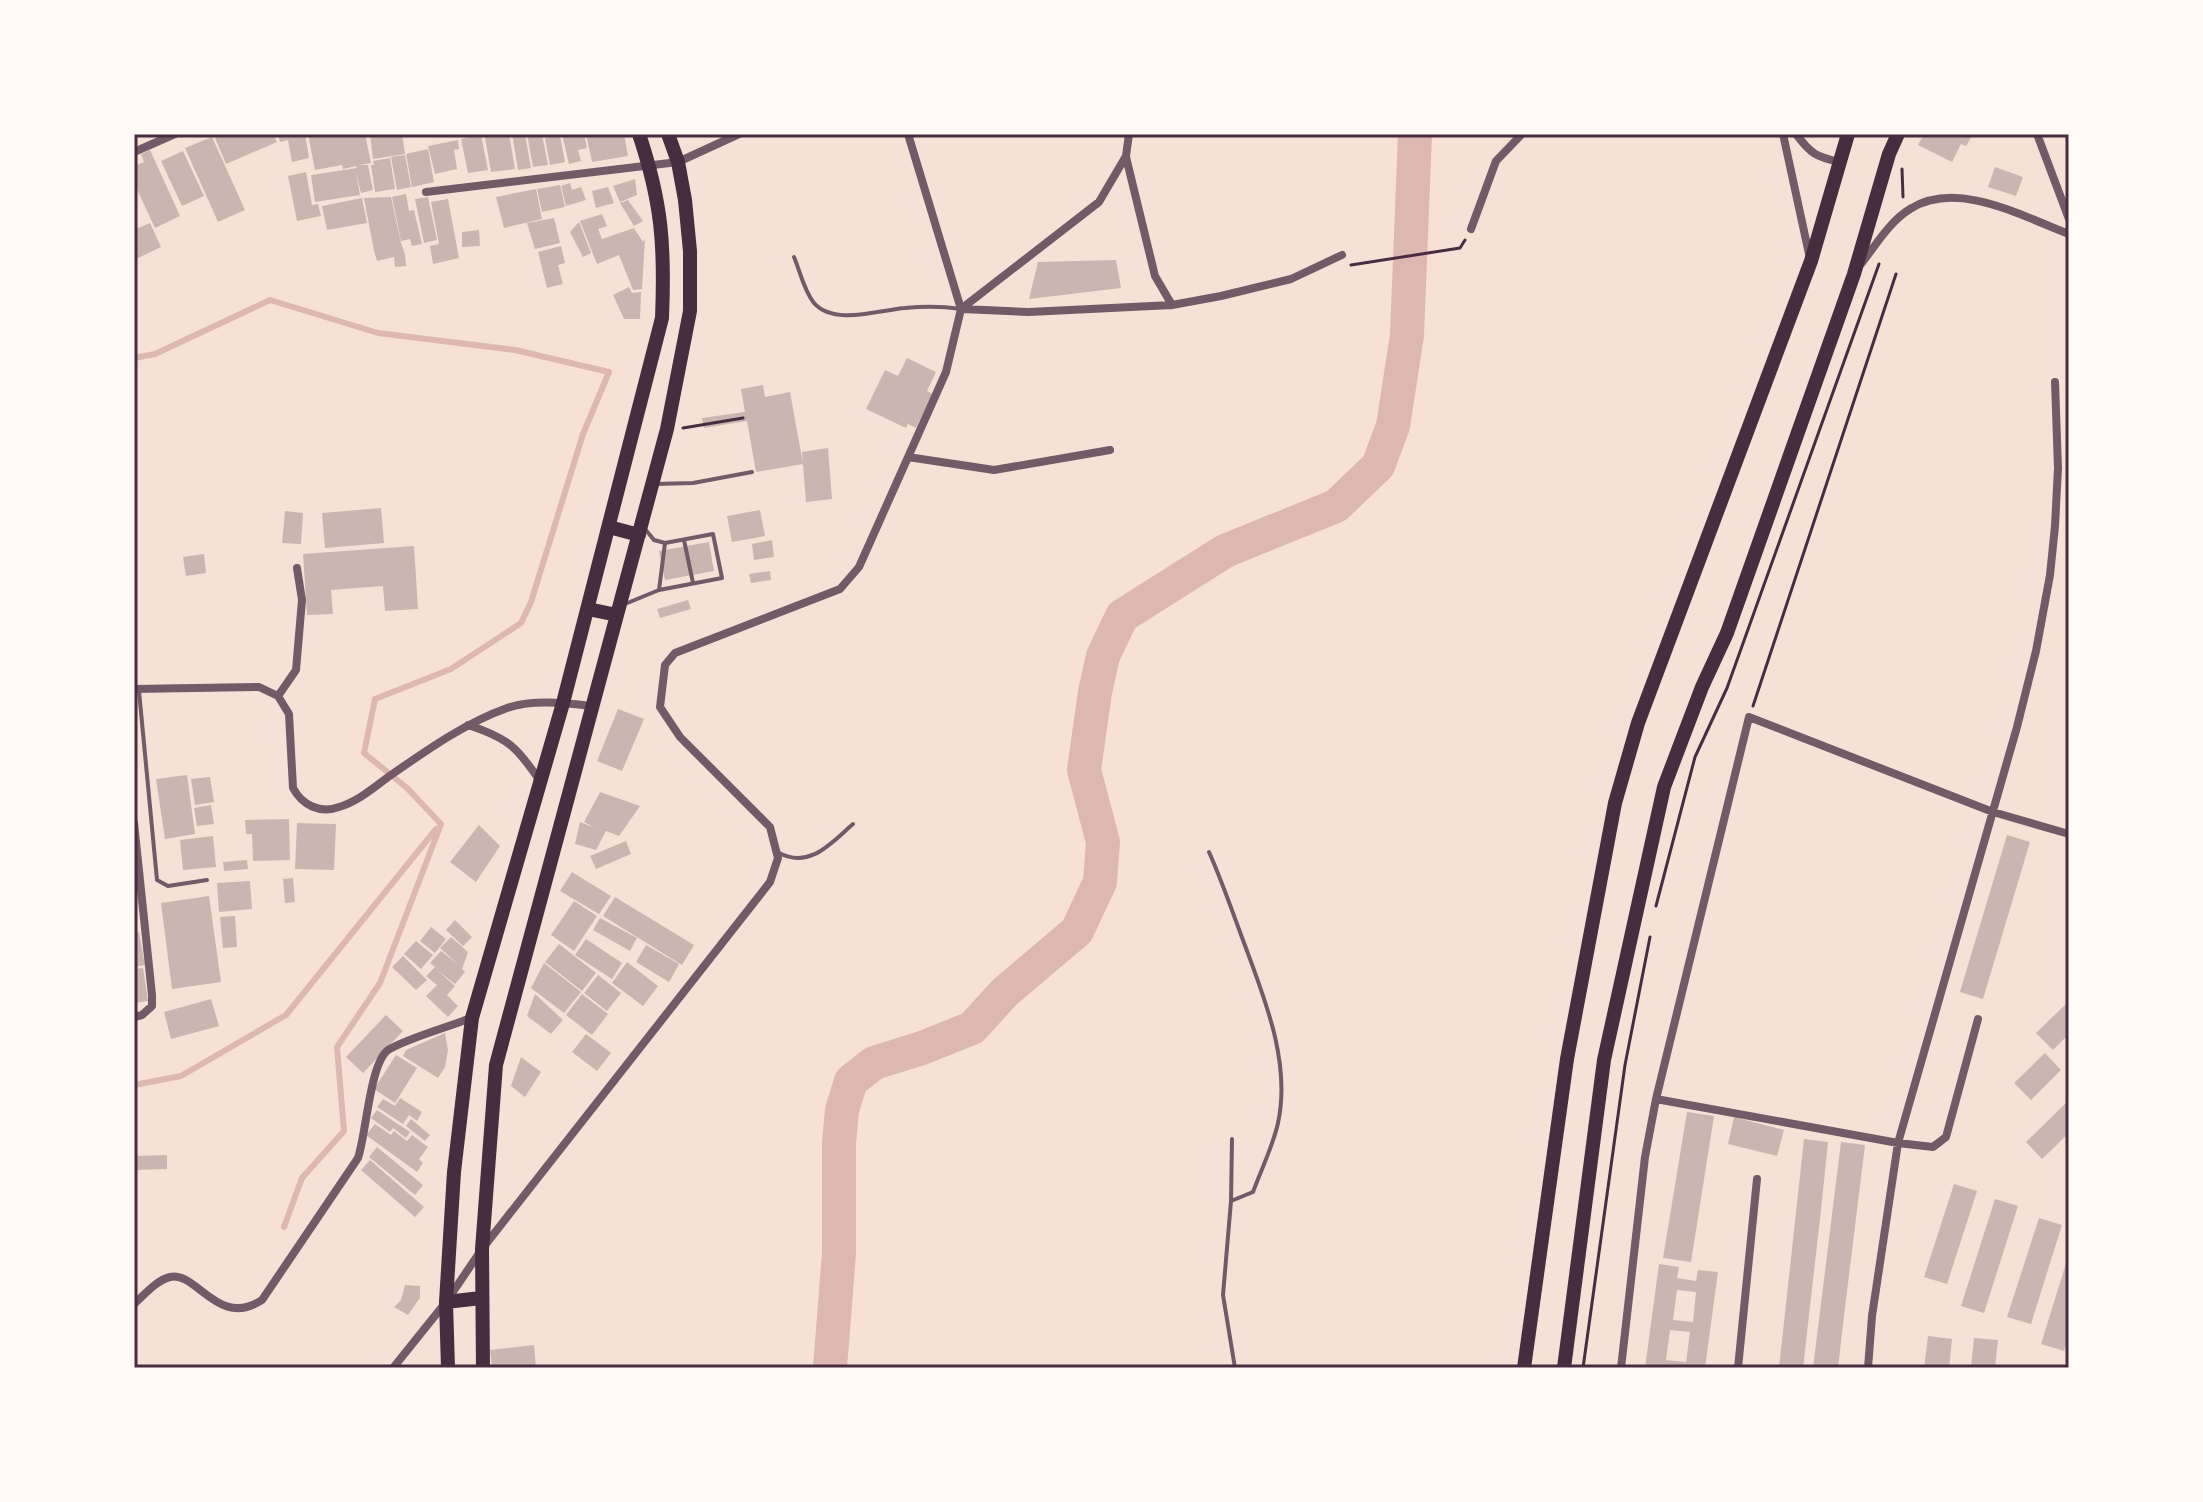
<svg xmlns="http://www.w3.org/2000/svg" width="2203" height="1502" font-family="Manrope,sans-serif">
<style>
.lines{fill:none;stroke-linecap:round;stroke-linejoin:round}
.stream{stroke:#dcb8b0;stroke-width:6}
.river{stroke:#dcb8b0;stroke-width:34}
.building{fill:#ccb4b1;fill-rule:evenodd}
.path{stroke:#4a2c40;stroke-width:3}
.service{stroke:#755966;stroke-width:4}
.minor{stroke:#755966;stroke-width:8}
.primary{stroke:#4a2c40;stroke-width:14}
.trunk{stroke:#4a2c40;stroke-width:14}
.neatline{fill:none;stroke:#4a2c40;stroke-width:3}
</style>
<rect width="100%" height="100%" fill="#f7e1d7"/>
<g class="lines">
<path class="stream" d="M 134,358 L 155,354 L 270,300 L 378,333 L 515,350 L 609,372 L 583,434 L 531,602 L 521,623 L 451,669 L 375,699 L 364,753 L 407,788 L 441,824 L 380,983 L 337,1047 L 344,1131 L 302,1178 L 284,1227
M 134,1085 L 181,1076 L 286,1015 L 436,829"/>
<path class="river" d="M 830,1368 L 839,1253 L 839,1143 L 842,1110 L 851,1081 L 874,1063 L 922,1048 L 972,1028 L 1005,992 L 1077,931 L 1100,882 L 1103,842 L 1084,770 L 1095,692 L 1103,656 L 1122,616 L 1225,551 L 1336,506 L 1378,466 L 1393,426 L 1407,335 L 1415,134"/>
</g>
<path class="building" d="M 223,134 L 273,134 L 277,142 L 226,164 L 215,138 Z
M 278,134 L 305,134 L 309,158 L 292,162 L 288,140 L 280,142 Z
M 308,134 L 365,134 L 371,163 L 359,165 L 368,165 L 373,190 L 361,193 L 356,172 L 360,195 L 315,202 L 311,175 L 357,168 L 356,166 L 343,169 L 342,165 L 315,170 Z
M 370,134 L 402,134 L 405,154 L 373,159 Z
M 498,134 L 509,134 L 515,169 L 491,172 L 485,137 Z
M 512,134 L 525,134 L 531,168 L 518,170 Z
M 527,134 L 542,134 L 548,165 L 533,167 Z
M 562,134 L 584,134 L 587,148 L 578,150 L 581,161 L 569,164 Z
M 586,134 L 624,134 L 628,156 L 592,162 Z
M 1924,134 L 1973,134 L 1966,146 L 1961,144 L 1952,162 L 1918,145 Z
M 481,135 L 488,170 L 468,173 L 461,139 Z
M 560,136 L 565,162 L 550,165 L 545,138 Z
M 212,137 L 245,210 L 218,222 L 185,148 Z
M 458,140 L 459,149 L 454,150 L 457,169 L 435,174 L 428,146 Z
M 428,149 L 434,182 L 412,187 L 406,154 Z
M 150,150 L 180,216 L 155,228 L 134,183 L 134,166 L 144,162 L 141,154 Z
M 183,151 L 204,196 L 182,206 L 161,161 Z
M 405,155 L 411,187 L 397,190 L 391,157 Z
M 390,158 L 395,189 L 375,192 L 371,165 L 374,165 L 373,161 Z
M 1995,167 L 2023,177 L 2016,196 L 1988,187 Z
M 306,172 L 312,205 L 318,204 L 321,216 L 297,221 L 288,176 Z
M 635,179 L 637,195 L 620,202 L 613,186 Z
M 570,183 L 572,190 L 581,187 L 586,200 L 566,206 L 561,186 Z
M 560,185 L 565,207 L 542,212 L 537,189 Z
M 608,187 L 614,203 L 596,208 L 592,191 Z
M 536,189 L 542,219 L 504,228 L 496,197 Z
M 406,194 L 409,211 L 414,210 L 422,244 L 412,246 L 410,239 L 401,241 L 392,197 Z
M 391,197 L 401,243 L 405,254 L 406,266 L 395,267 L 394,257 L 377,261 L 374,251 L 364,198 Z
M 428,197 L 437,240 L 424,243 L 415,199 Z
M 362,198 L 367,223 L 327,230 L 322,206 Z
M 448,199 L 459,258 L 433,264 L 430,246 L 439,244 L 431,202 Z
M 628,200 L 643,221 L 634,226 L 620,203 Z
M 602,214 L 607,226 L 598,229 L 602,239 L 634,228 L 643,242 L 645,239 L 642,289 L 633,290 L 619,255 L 597,264 L 580,221 Z
M 554,218 L 560,243 L 535,249 L 527,223 Z
M 579,222 L 591,253 L 583,257 L 570,232 Z
M 150,223 L 161,247 L 134,260 L 134,230 Z
M 479,230 L 480,246 L 462,247 L 462,232 Z
M 561,246 L 565,263 L 558,265 L 563,284 L 547,288 L 538,252 Z
M 1116,260 L 1121,288 L 1029,299 L 1038,262 Z
M 629,287 L 632,293 L 641,292 L 640,319 L 624,319 L 613,295 Z
M 907,358 L 936,372 L 927,391 L 932,394 L 916,428 L 908,424 L 906,428 L 866,409 L 885,370 L 898,376 Z
M 763,385 L 765,397 L 790,392 L 803,464 L 756,472 L 747,421 L 704,428 L 702,418 L 745,412 L 741,389 Z
M 828,448 L 832,499 L 806,502 L 802,452 Z
M 381,508 L 384,543 L 325,548 L 322,513 Z
M 760,510 L 765,536 L 732,542 L 727,516 Z
M 285,511 L 303,513 L 301,544 L 282,543 Z
M 772,540 L 774,557 L 754,560 L 752,544 Z
M 709,542 L 714,571 L 665,580 L 659,551 Z
M 414,546 L 418,609 L 385,611 L 383,586 L 331,590 L 333,614 L 307,615 L 303,554 Z
M 204,554 L 206,573 L 186,576 L 183,557 Z
M 770,571 L 771,580 L 751,583 L 749,574 Z
M 688,600 L 691,609 L 660,618 L 657,609 Z
M 618,709 L 644,719 L 622,771 L 597,761 Z
M 187,775 L 195,834 L 165,839 L 156,779 Z
M 210,777 L 214,802 L 195,805 L 191,779 Z
M 600,792 L 640,806 L 619,836 L 606,831 L 596,850 L 575,844 L 580,822 L 595,828 L 584,822 Z
M 211,805 L 214,824 L 197,826 L 194,808 Z
M 289,819 L 290,860 L 253,861 L 252,834 L 246,834 L 245,820 Z
M 297,823 L 336,824 L 334,870 L 295,869 Z
M 479,825 L 500,846 L 476,882 L 450,862 Z
M 2007,835 L 2030,842 L 1983,999 L 1960,992 Z
M 213,836 L 216,867 L 183,870 L 180,840 Z
M 626,841 L 631,854 L 596,869 L 590,856 Z
M 247,860 L 248,869 L 224,871 L 223,862 Z
M 572,872 L 611,896 L 599,914 L 560,891 Z
M 293,878 L 295,902 L 285,903 L 283,879 Z
M 250,881 L 252,909 L 219,912 L 217,883 Z
M 209,896 L 221,982 L 172,989 L 161,903 Z
M 615,897 L 694,945 L 682,965 L 603,916 Z
M 574,901 L 597,916 L 574,951 L 551,935 Z
M 235,916 L 237,947 L 223,948 L 220,917 Z
M 600,918 L 637,938 L 630,951 L 593,930 Z
M 455,920 L 472,937 L 463,946 L 446,930 Z
M 431,927 L 446,939 L 435,953 L 420,941 Z
M 139,932 L 145,965 L 134,967 L 134,933 Z
M 451,937 L 468,952 L 462,969 L 465,972 L 455,984 L 437,970 L 455,986 L 447,995 L 458,1006 L 448,1017 L 426,996 L 437,985 L 426,976 L 435,967 L 430,963 L 441,951 L 459,965 L 440,948 Z
M 586,939 L 622,963 L 612,979 L 575,955 Z
M 416,941 L 433,955 L 421,969 L 404,954 Z
M 559,944 L 596,973 L 582,991 L 545,962 Z
M 646,945 L 679,964 L 669,982 L 636,962 Z
M 403,956 L 427,980 L 416,990 L 392,967 Z
M 627,962 L 658,986 L 643,1006 L 612,983 Z
M 544,963 L 581,992 L 564,1013 L 531,988 Z
M 143,968 L 148,1001 L 134,1003 L 134,969 Z
M 598,975 L 621,993 L 607,1011 L 584,993 Z
M 535,994 L 563,1020 L 551,1034 L 527,1016 Z
M 582,994 L 608,1014 L 592,1035 L 566,1015 Z
M 211,999 L 219,1026 L 171,1039 L 164,1012 Z
M 2069,1001 L 2069,1034 L 2053,1050 L 2036,1033 Z
M 386,1015 L 403,1031 L 363,1073 L 346,1057 Z
M 445,1033 L 448,1050 L 445,1067 L 438,1078 L 403,1056 L 406,1050 Z
M 586,1034 L 611,1053 L 597,1071 L 572,1052 Z
M 2045,1053 L 2061,1070 L 2031,1100 L 2014,1083 Z
M 396,1055 L 417,1068 L 395,1103 L 374,1089 Z
M 521,1057 L 541,1072 L 525,1097 L 511,1086 Z
M 400,1098 L 422,1112 L 417,1121 L 409,1115 L 403,1124 L 377,1107 L 383,1099 L 395,1106 Z
M 2069,1100 L 2069,1133 L 2042,1159 L 2026,1142 Z
M 377,1110 L 410,1132 L 406,1138 L 393,1128 L 390,1132 L 371,1118 Z
M 1687,1112 L 1714,1116 L 1691,1262 L 1663,1258 Z
M 1734,1117 L 1784,1130 L 1777,1156 L 1728,1144 Z
M 411,1119 L 430,1135 L 425,1141 L 406,1126 Z
M 375,1124 L 391,1135 L 394,1131 L 407,1141 L 412,1135 L 428,1147 L 419,1159 L 423,1163 L 417,1172 L 366,1135 Z
M 1804,1139 L 1828,1142 L 1821,1210 L 1803,1368 L 1779,1368 Z
M 1841,1142 L 1865,1145 L 1844,1316 L 1838,1368 L 1813,1368 Z
M 377,1147 L 423,1185 L 415,1195 L 369,1157 Z
M 167,1155 L 167,1169 L 134,1170 L 134,1156 Z
M 370,1160 L 424,1207 L 415,1217 L 361,1170 Z
M 1954,1184 L 1977,1191 L 1947,1284 L 1924,1277 Z
M 1995,1199 L 2018,1206 L 1984,1313 L 1961,1306 Z
M 2039,1218 L 2062,1225 L 2031,1324 L 2007,1317 Z
M 2068,1257 L 2069,1335 L 2064,1351 L 2041,1344 Z
M 1659,1264 L 1679,1267 L 1677,1278 L 1696,1281 L 1698,1270 L 1718,1272 L 1705,1368 L 1645,1368 ZM 1677,1290 L 1696,1292 L 1693,1322 L 1673,1320 ZM 1670,1330 L 1690,1332 L 1686,1362 L 1666,1360 Z
M 405,1285 L 420,1286 L 420,1298 L 408,1315 L 394,1307 L 401,1300 Z
M 1928,1336 L 1952,1339 L 1949,1368 L 1924,1368 Z
M 1974,1338 L 1998,1340 L 1995,1368 L 1971,1368 Z
M 534,1345 L 536,1368 L 492,1368 L 490,1350 Z"/>
<g class="lines">
<path class="path" d="M 1902,169 L 1903,197
M 1351,265 L 1460,248 L 1465,240
M 683,428 L 743,418
M 1753,706 L 1896,274
M 1656,906 L 1695,757 L 1727,688 L 1879,264
M 1583,1368 L 1625,1065 L 1650,937"/>
<path class="service" d="M 794,257 C 800,271 804,291 814,303 C 834,326 879,310 905,308 C 924,306 942,306 961,309
M 655,484 L 693,483 L 752,472
M 684,540 L 693,583
M 659,590 L 665,543
M 625,604 L 659,590 L 722,578 L 713,534 L 665,543 L 654,540 L 645,529
M 139,691 L 157,880 L 168,886 L 207,880
M 1209,852 C 1221,879 1230,905 1240,932 C 1261,990 1292,1059 1278,1123 C 1273,1146 1261,1170 1253,1192 L 1231,1201
M 779,853 C 810,869 831,843 853,824
M 1232,1139 L 1231,1201 L 1223,1295 L 1235,1368"/>
<path class="minor" d="M 908,134 L 961,309
M 1783,134 L 1809,254
M 1796,134 C 1811,154 1816,157 1840,162
M 2037,134 L 2069,219
M 134,152 L 175,134
M 1126,157 L 1155,276 L 1172,305
M 426,192 L 678,162 L 739,134
M 1471,229 L 1496,161 L 1522,134
M 1861,264 C 1876,245 1889,222 1910,209 C 1958,179 2023,217 2069,234
M 962,309 L 1029,312 L 1172,305 L 1221,296 L 1291,279 L 1342,255
M 908,457 L 994,470 L 1110,450
M 134,689 L 259,687 L 278,696 L 289,714 L 293,788 C 302,805 320,814 339,807 C 359,801 374,787 391,775 C 427,750 465,723 507,708 C 533,699 565,703 592,706
M 278,696 L 296,670 L 302,600 L 297,568
M 468,725 C 508,738 517,747 540,781
M 134,823 L 152,995 L 152,1006 L 142,1015 L 134,1017
M 1656,1099 L 1898,1143 L 1933,1147 L 1946,1137 L 1978,1019
M 134,1304 C 144,1295 157,1280 170,1277 C 197,1271 218,1329 262,1300 L 358,1158 C 366,1135 370,1063 388,1050 C 405,1039 451,1026 471,1018
M 393,1368 L 446,1302 L 482,1249 L 770,882 L 778,858 L 770,827 L 680,737 L 660,707 L 665,665 L 675,653 L 840,589 L 859,567 L 946,372 L 961,309 L 1099,202 L 1126,156 L 1129,134
M 1621,1368 L 1645,1157 L 1656,1099 L 1749,717 L 1993,812 L 2069,834
M 1738,1368 L 1757,1179
M 1868,1368 L 1872,1316 L 1898,1143 L 2017,727 L 2036,651 L 2050,575 L 2055,526 L 2058,468 L 2055,382"/>
<path class="primary" d="M 609,527 L 639,535
M 588,609 L 617,615
M 446,1302 L 481,1298
M 448,1368 L 446,1302 L 454,1172 L 472,1018 L 563,703 L 662,318 C 665,246 662,203 639,134
M 483,1368 L 482,1249 L 496,1065 L 667,429 L 690,311 L 690,251 L 685,200 L 678,162 L 668,134"/>
<path class="trunk" d="M 1524,1368 L 1567,1059 L 1615,803 L 1638,723 L 1811,261 L 1848,134
M 1564,1368 L 1604,1060 L 1664,787 L 1702,687 L 1727,633 L 1854,274 L 1889,154 L 1898,134"/>
</g>
<rect width="2203" height="1502" fill="none" stroke="#fffaf5" stroke-width="272"/>
<rect x="136" y="136" width="1931" height="1230" class="neatline"/>
</svg>
